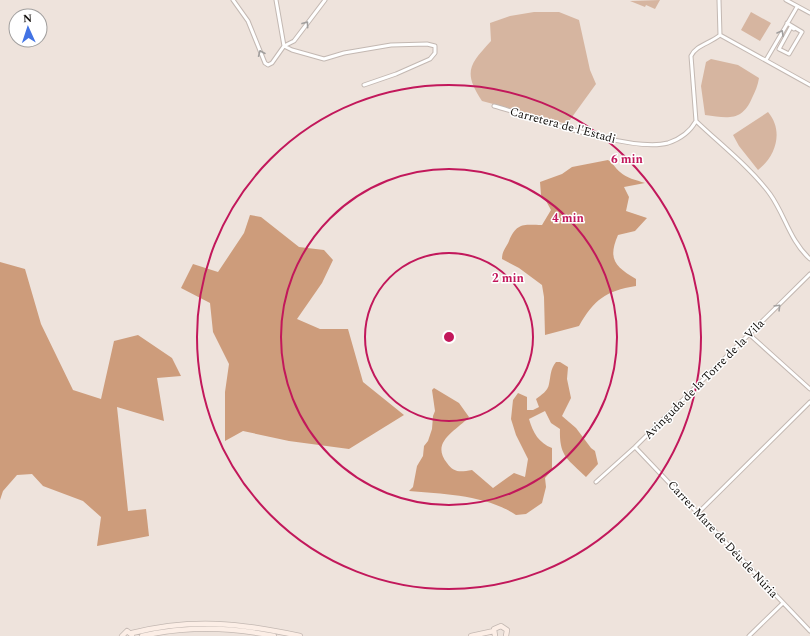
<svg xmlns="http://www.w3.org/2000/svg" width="810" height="636" font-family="Spectral,serif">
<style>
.green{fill:#d6b5a0}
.forest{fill:#cd9c7b}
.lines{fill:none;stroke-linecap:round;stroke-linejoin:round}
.street-casing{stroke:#c3b8b2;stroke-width:5}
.secondary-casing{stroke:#c3b8b2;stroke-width:6}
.street{stroke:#fff;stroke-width:3}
.secondary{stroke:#fceee6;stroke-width:4.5}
.oneway{stroke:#a19f9e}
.ring{fill:none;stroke:#c2185b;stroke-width:2}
.labels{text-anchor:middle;stroke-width:3;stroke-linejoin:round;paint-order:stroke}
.street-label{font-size:12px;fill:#13100d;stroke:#fff}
.centre{fill:#c2185b;stroke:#fff;stroke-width:2}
.ring-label{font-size:12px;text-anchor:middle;font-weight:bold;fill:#c2185b;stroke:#fff;stroke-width:3;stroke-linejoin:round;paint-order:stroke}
</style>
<rect width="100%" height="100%" fill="#eee3dc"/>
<path class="green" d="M 660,0 L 655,9 L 646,5 L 645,7 L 630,1 Z
M 534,12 L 559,12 L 579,20 L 590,70 L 596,84 L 567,124 L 482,101 C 463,72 469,65 491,41 L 490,23 L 510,16 Z
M 751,12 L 771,23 L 760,41 L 741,30 Z
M 711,59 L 738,65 L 759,78 C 758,85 755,92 752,98 C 742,122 727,118 705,115 L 701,86 L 706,62 Z
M 768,112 C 784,131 776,156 758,170 L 739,146 L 733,135 Z"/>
<path class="forest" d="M 608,160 C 614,164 615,168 620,172 C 626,178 636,180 645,183 L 624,187 L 629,197 L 626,211 L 647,218 L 635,231 L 618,235 C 607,260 616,267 636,279 L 636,286 C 605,291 594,300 579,326 L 545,335 L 544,297 L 542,285 L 519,268 L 502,259 C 502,251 506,248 509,241 C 517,222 524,225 542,225 L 551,210 L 545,199 L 541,195 L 540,182 L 562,174 L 572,167 Z
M 250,215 L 261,217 L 299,247 L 324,250 L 333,260 L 322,283 L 297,319 L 320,329 L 348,329 L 363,382 L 404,415 L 349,449 L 289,441 L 243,431 L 225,441 L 225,392 L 229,364 L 213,332 L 210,303 L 181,288 L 193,264 L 218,272 L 244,233 Z
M 0,262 L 25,269 L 41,324 L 73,390 L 101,399 L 114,341 L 138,335 L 172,358 L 181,376 L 157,378 L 164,421 L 117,407 L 128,511 L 146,509 L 149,536 L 97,546 L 101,517 L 83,501 L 43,486 L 32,474 L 17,475 L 3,491 L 0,500 Z
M 556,362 L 560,362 L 568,367 L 567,379 L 571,398 L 562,416 L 576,428 L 591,448 L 595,451 L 598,464 L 586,477 C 568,459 559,457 560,429 L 551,423 L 545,411 L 529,419 C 533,433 539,443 552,448 L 552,470 L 545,478 L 546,487 L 542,503 L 526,514 L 516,515 C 486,495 444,494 409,491 L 413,487 L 417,466 L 423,456 L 424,446 L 428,441 L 432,429 L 433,416 L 435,411 L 432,390 L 434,388 L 459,403 L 469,417 C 456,431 430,442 447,463 C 454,473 460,472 472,470 L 493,488 L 514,473 L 525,477 L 528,459 L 516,435 L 511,419 L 513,400 L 518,393 L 527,397 L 527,410 L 533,410 L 539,407 L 536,399 C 541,395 548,391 549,384 C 551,375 550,370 556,362 Z"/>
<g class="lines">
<defs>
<path id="street" d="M 233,0 L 248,21 L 265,63 L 268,65 L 272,63 L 284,46 L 294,41 L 325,0
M 276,0 L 284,46
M 719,0 L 720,35
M 786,0 L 810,13
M 787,23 L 802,32 L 789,54 L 779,49 L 791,27 L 794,29 L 795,28
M 720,35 C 711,43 696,45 691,56 L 696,121 C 720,144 751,168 770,194 C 785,215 790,241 810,259
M 720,35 L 810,85
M 284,46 L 292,50 L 324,59 L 344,53 L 391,45 L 427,44 L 435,46 L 435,53 L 430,59 L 396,74 L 364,85
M 766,60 L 797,7
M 494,106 C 534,117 631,153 668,143 C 680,139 690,132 696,121
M 750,335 L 810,389
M 635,447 L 810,631
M 596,482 L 635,447 L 810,274
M 698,513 L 810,402
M 749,636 L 783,603"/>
<path id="secondary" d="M 132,633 C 192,618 240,623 300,636
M 122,636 L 127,631 L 132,635
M 142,636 C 186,626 231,627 274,636
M 471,636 L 494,631
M 495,636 L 494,629 L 501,626 L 507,630 L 506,636"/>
</defs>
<use href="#street" class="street-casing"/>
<use href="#secondary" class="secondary-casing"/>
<use href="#street" class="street"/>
<use href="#secondary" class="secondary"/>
</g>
<defs><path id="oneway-chevron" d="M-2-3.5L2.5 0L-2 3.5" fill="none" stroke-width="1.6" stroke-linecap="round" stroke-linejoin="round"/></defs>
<g class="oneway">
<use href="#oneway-chevron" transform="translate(306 24) rotate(-54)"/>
<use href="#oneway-chevron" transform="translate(781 33) rotate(-60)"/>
<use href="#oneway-chevron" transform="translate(261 53) rotate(-113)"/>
<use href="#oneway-chevron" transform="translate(778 307) rotate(-45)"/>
</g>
<g class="ring">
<circle cx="449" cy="337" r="84"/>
<circle cx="449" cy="337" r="168"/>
<circle cx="449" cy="337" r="252"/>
</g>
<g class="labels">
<g class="street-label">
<text transform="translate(563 125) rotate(15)" y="4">Carretera de l'Estadi</text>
<text transform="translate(704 379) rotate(-45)" y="4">Avinguda de la Torre de la Vila</text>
<text transform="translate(723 539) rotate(47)" y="4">Carrer Mare de Déu de Núria</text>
</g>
</g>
<circle cx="449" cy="337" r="6" class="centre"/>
<g class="ring-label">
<text x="627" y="163">6 min</text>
<text x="568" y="222">4 min</text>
<text x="508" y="282">2 min</text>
</g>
<g transform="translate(28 28) rotate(357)"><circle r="19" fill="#ffffff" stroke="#a19f9e"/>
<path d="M0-3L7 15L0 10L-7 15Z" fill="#4273e4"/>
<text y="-6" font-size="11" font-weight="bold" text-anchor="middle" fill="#13100d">N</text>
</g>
</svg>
